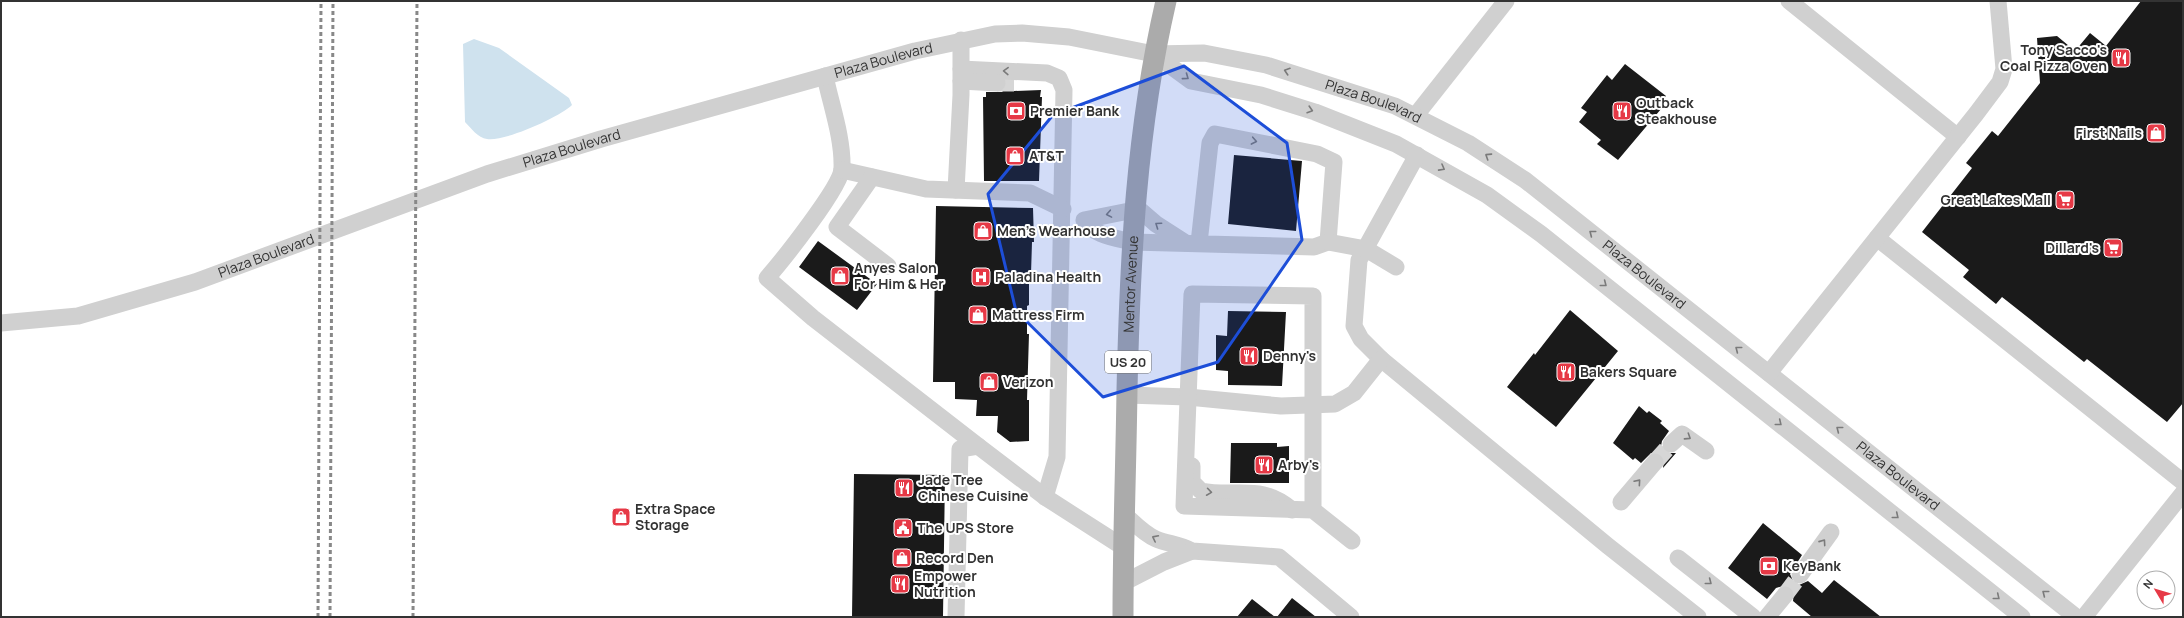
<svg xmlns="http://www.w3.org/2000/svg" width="2184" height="618" font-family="Manrope,sans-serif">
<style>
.water{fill:#cfe2ee}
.building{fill:#1a1a1a}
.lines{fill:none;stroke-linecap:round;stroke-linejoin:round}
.minor-tunnel{stroke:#d6d6d6;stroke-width:17;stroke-dasharray:17 8;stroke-linecap:butt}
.minor{stroke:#d0d0d0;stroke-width:17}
.major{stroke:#ababab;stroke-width:21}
.rail{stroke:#888;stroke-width:3;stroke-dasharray:4 3;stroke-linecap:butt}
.oneway{stroke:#7a7a7a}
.marked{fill:#1d4ed8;fill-opacity:0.2;stroke:#1d4ed8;stroke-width:3;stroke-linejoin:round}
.labels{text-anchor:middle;stroke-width:4;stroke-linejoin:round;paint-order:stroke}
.shield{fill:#fff;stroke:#707070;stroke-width:1}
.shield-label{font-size:13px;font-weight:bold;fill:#333}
.poi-label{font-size:14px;font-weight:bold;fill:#333;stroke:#fff;text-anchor:start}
.street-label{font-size:14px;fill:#333;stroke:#fff}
</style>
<rect width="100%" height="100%" fill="#fff"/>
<path class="water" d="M 474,39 L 499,48 L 569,98 L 572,105 C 560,117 504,142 487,139 C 478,138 471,128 465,122 L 463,44 Z"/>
<path class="building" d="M 2141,1 L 2183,1 L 2183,403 L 2167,422 L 2087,359 L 2084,362 L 2002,297 L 1996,304 L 1963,277 L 1969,270 L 1922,232 L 1972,168 L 1966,163 L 1992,131 L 1998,136 L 2040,83 L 2037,38 L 2057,36 L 2075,51 L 2090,33 L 2106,46 Z
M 1625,64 L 1666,96 L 1657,106 L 1661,109 L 1618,160 L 1597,144 L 1601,140 L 1579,122 L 1587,112 L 1581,108 L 1607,75 L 1612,80 Z
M 1007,81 L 1014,81 L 1014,91 L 1041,90 L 1040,97 L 1042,97 L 1039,181 L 984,181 L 983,97 L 986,97 L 986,92 L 1002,92 L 1006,88 Z
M 1234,155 L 1302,161 L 1296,231 L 1228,224 Z
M 936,206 L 1033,208 L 1034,242 L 1032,242 L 1031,274 L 1029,273 L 1029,305 L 1027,306 L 1027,334 L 1029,334 L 1027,400 L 1029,400 L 1029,441 L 1010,442 L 997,432 L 998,416 L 976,416 L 977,400 L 955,399 L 955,382 L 933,382 Z
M 818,241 L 877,284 L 857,310 L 799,267 Z
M 1570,310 L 1618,351 L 1556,427 L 1507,387 L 1534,353 L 1535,355 Z
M 1228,311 L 1286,312 L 1282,386 L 1228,385 L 1228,371 L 1216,370 L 1216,335 L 1227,336 Z
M 1639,406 L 1647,413 L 1649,411 L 1662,421 L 1660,423 L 1669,431 L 1662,441 L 1661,446 L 1668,453 L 1676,453 L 1663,468 L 1664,459 L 1661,454 L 1651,453 L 1641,463 L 1635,458 L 1633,460 L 1613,443 Z
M 1231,443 L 1277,443 L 1277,447 L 1289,446 L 1289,483 L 1230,483 Z
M 854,474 L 945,475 L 943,617 L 852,617 Z
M 1763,523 L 1802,555 L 1790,574 L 1794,583 L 1799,585 L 1808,581 L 1822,593 L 1834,580 L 1881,617 L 1812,617 L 1793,601 L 1794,592 L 1791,587 L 1786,585 L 1776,588 L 1767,599 L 1728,568 Z
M 1292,598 L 1316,617 L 1277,617 Z
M 1252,599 L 1275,617 L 1237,617 Z"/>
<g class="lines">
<path class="minor-tunnel" d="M 997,83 L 1014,83
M 1655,462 L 1671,444
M 1785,595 L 1800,575"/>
<g class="minor">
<path d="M 1789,1 L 1958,137"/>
<path d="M 1154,54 L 1191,81 L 1261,95 L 1315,112 L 1396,144 L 1487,195 L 1541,234 L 2022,617"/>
<path d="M 961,69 L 1047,73 L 1059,78 L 1064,90 L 1057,457 L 1045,497"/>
<path d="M 825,76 C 831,105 843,138 842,168 C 842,186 781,262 767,278 L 813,318 L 978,446 L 1045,497 L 1123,547"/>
<path d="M 961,81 L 997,83"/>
<path d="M 1416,115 L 1506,1"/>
<path d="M 1417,155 L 1359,260 L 1354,326 L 1361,339 L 1381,359 L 1608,546 L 1698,617"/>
<path d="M 842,170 L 926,189 L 1030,193 L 1063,209"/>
<path d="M 872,177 L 837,227 L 888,266"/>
<path d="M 956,190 L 961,95 L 961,40"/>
<path d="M 1134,205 L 1156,224 L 1184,242"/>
<path d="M 1134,210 L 1084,220 C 1092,235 1116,238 1132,242 L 1314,247 L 1328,242 L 1334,162 L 1317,154 L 1215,134 L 1210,143 L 1199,243"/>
<path d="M 1877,238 L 2183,482"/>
<path d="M 1328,242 L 1366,249 L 1396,267"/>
<path id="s1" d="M 1,323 L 78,316 L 195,282 L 487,174 L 601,139 L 915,51 L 995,34 L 1022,33 L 1069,37 L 1154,54 L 1204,53 L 1266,65 L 1395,106 L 1468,143 L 1525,180 L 2076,617"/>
<path d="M 1769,373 L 1976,114 L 2000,82 L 2004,69 L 1998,1"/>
<path d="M 1127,395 L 1188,397 L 1281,406 L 1335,404 L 1354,393 L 1381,359"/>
<path d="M 1671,444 L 1682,434 L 1706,451"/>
<path d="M 1192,466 L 1192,482 L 1201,491 C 1237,498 1261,483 1292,510"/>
<path d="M 1621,502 L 1655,462"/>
<path d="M 1313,510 L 1184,506 L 1192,294 L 1313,296 L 1313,510 L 1352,541"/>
<path d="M 1124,514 C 1134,523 1144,534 1156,539 C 1168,544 1180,544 1192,551 L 1279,557 L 1351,617"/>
<path d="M 1678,558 L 1753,617"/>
<path d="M 1800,575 L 1831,532"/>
<path d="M 1123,583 L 1164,562 L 1192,551"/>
<path d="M 956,617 L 960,449 L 978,446"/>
<path d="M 1767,617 L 1785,595"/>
<path d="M 2084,617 L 2183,493"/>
</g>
<path class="major" id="s2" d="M 1123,617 C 1123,541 1126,466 1127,390 C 1130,257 1136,131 1166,1"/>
<path class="rail" d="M 318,617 L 321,1
M 330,617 L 333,1
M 413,617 L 417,1"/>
</g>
<defs><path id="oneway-chevron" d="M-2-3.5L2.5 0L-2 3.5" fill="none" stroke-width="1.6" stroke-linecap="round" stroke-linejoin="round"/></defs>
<g class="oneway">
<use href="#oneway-chevron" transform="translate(1006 71) rotate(-178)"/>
<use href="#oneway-chevron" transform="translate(1287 71) rotate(-162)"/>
<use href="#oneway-chevron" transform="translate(1186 77) rotate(36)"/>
<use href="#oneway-chevron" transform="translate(1310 110) rotate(17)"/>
<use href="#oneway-chevron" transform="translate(1254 141) rotate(11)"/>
<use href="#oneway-chevron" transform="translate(1488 156) rotate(-147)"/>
<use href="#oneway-chevron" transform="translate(1442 168) rotate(29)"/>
<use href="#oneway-chevron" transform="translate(1109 214) rotate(170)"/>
<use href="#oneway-chevron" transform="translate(1158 225) rotate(-145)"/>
<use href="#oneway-chevron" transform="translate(1592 233) rotate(-142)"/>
<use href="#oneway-chevron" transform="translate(1604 284) rotate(38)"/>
<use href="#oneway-chevron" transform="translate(1738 349) rotate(-142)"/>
<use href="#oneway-chevron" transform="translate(1779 423) rotate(39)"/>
<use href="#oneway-chevron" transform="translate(1839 429) rotate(-142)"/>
<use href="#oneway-chevron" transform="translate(1688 437) rotate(33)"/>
<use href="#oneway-chevron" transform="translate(1638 482) rotate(-49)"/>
<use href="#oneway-chevron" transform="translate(1209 492) rotate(8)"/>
<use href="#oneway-chevron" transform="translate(1896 516) rotate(39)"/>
<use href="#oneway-chevron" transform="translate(1155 538) rotate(-153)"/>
<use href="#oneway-chevron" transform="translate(1823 542) rotate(-55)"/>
<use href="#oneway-chevron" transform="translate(1709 582) rotate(38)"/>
<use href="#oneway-chevron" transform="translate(2045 593) rotate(-142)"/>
<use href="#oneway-chevron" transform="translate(1997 597) rotate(39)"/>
</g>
<path class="marked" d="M 1184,66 L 1287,143 L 1302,240 L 1218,362 L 1103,397 L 1016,311 L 988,194 L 1053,115 Z"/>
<defs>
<symbol id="restaurant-square" viewBox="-11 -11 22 22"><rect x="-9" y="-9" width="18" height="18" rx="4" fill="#e63946" stroke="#fff"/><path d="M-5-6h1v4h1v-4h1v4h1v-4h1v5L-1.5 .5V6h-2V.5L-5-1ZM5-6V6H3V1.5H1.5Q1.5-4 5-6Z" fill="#fff"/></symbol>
<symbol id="bank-square" viewBox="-11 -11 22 22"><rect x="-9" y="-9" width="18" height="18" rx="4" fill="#e63946" stroke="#fff"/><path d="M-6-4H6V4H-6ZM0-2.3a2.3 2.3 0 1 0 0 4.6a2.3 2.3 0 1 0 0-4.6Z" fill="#fff"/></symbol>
<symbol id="shop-square" viewBox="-11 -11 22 22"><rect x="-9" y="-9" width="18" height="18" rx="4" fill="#e63946" stroke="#fff"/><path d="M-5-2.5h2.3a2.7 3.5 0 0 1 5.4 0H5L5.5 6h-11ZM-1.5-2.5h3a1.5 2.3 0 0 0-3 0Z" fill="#fff"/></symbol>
<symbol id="supermarket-square" viewBox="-11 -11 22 22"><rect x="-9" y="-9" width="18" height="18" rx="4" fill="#e63946" stroke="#fff"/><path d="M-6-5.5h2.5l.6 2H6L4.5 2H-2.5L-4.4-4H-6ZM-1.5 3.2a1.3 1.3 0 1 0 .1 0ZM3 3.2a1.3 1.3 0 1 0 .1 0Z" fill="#fff"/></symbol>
<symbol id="hospital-square" viewBox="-11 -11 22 22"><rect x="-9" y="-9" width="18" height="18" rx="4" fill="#e63946" stroke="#fff"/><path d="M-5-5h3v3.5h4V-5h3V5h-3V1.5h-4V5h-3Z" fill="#fff"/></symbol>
<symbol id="civic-square" viewBox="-11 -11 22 22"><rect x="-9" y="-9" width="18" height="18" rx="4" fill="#e63946" stroke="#fff"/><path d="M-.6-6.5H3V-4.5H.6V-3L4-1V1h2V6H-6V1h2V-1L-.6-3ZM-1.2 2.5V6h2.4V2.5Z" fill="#fff"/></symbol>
</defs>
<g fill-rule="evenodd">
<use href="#restaurant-square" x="2110" y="47" width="22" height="22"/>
<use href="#bank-square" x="1005" y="100" width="22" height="22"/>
<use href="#restaurant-square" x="1611" y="100" width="22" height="22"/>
<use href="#shop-square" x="2145" y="122" width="22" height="22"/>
<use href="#shop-square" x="1004" y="145" width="22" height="22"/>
<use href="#supermarket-square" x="2054" y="189" width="22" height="22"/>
<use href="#shop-square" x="972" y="220" width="22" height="22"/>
<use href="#supermarket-square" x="2102" y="237" width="22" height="22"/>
<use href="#shop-square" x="829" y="265" width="22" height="22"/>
<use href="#hospital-square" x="970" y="266" width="22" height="22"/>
<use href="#shop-square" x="967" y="304" width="22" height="22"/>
<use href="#restaurant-square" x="1238" y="345" width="22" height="22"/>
<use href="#restaurant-square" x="1555" y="361" width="22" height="22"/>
<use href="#shop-square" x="978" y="371" width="22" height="22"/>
<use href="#restaurant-square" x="1253" y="454" width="22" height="22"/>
<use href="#restaurant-square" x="893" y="477" width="22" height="22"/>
<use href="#shop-square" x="610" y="506" width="22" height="22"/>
<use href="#civic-square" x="892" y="517" width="22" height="22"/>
<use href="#shop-square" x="891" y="547" width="22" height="22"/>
<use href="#bank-square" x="1758" y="555" width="22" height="22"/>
<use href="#restaurant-square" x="889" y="573" width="22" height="22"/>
</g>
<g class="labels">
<rect class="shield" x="1105" y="351" width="46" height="22" rx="3"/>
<g class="shield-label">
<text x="1128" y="367">US 20</text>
</g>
<g class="poi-label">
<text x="2107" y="55" text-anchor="end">Tony Sacco's<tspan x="2107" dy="16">Coal Pizza Oven</tspan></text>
<text x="1636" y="108">Outback<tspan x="1636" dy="16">Steakhouse</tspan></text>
<text x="1030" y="116">Premier Bank</text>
<text x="2142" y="138" text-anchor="end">First Nails</text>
<text x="1029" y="161">AT&amp;T</text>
<text x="2051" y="205" text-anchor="end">Great Lakes Mall</text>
<text x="997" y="236">Men's Wearhouse</text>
<text x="2099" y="253" text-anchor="end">Dillard's</text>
<text x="854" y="273">Anyes Salon<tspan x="854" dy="16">For Him &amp; Her</tspan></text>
<text x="995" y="282">Paladina Health</text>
<text x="992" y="320">Mattress Firm</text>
<text x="1263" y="361">Denny's</text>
<text x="1580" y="377">Bakers Square</text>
<text x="1003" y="387">Verizon</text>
<text x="1278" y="470">Arby's</text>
<text x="918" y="485">Jade Tree<tspan x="918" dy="16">Chinese Cuisine</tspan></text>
<text x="635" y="514">Extra Space<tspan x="635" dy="16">Storage</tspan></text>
<text x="917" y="533">The UPS Store</text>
<text x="916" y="563">Record Den</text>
<text x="1783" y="571">KeyBank</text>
<text x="914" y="581">Empower<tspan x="914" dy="16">Nutrition</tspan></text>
</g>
<g class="street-label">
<text dy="5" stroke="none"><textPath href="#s1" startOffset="923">Plaza Boulevard</textPath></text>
<text dy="5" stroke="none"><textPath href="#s1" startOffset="1425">Plaza Boulevard</textPath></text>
<text dy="5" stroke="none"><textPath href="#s1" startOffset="599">Plaza Boulevard</textPath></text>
<text dy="5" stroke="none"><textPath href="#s1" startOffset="275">Plaza Boulevard</textPath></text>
<text dy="5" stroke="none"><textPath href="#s1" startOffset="1749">Plaza Boulevard</textPath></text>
<text dy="5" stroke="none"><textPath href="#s2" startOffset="333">Mentor Avenue</textPath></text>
<text dy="5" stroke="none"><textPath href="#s1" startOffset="2073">Plaza Boulevard</textPath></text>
</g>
</g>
<rect width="2184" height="618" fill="none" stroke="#333333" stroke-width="4"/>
<g transform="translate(2156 590) rotate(308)"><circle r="19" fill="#ffffff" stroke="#adadad"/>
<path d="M0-3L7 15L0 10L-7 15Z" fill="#e63946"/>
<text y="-6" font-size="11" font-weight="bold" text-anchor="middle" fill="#333333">N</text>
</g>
</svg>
